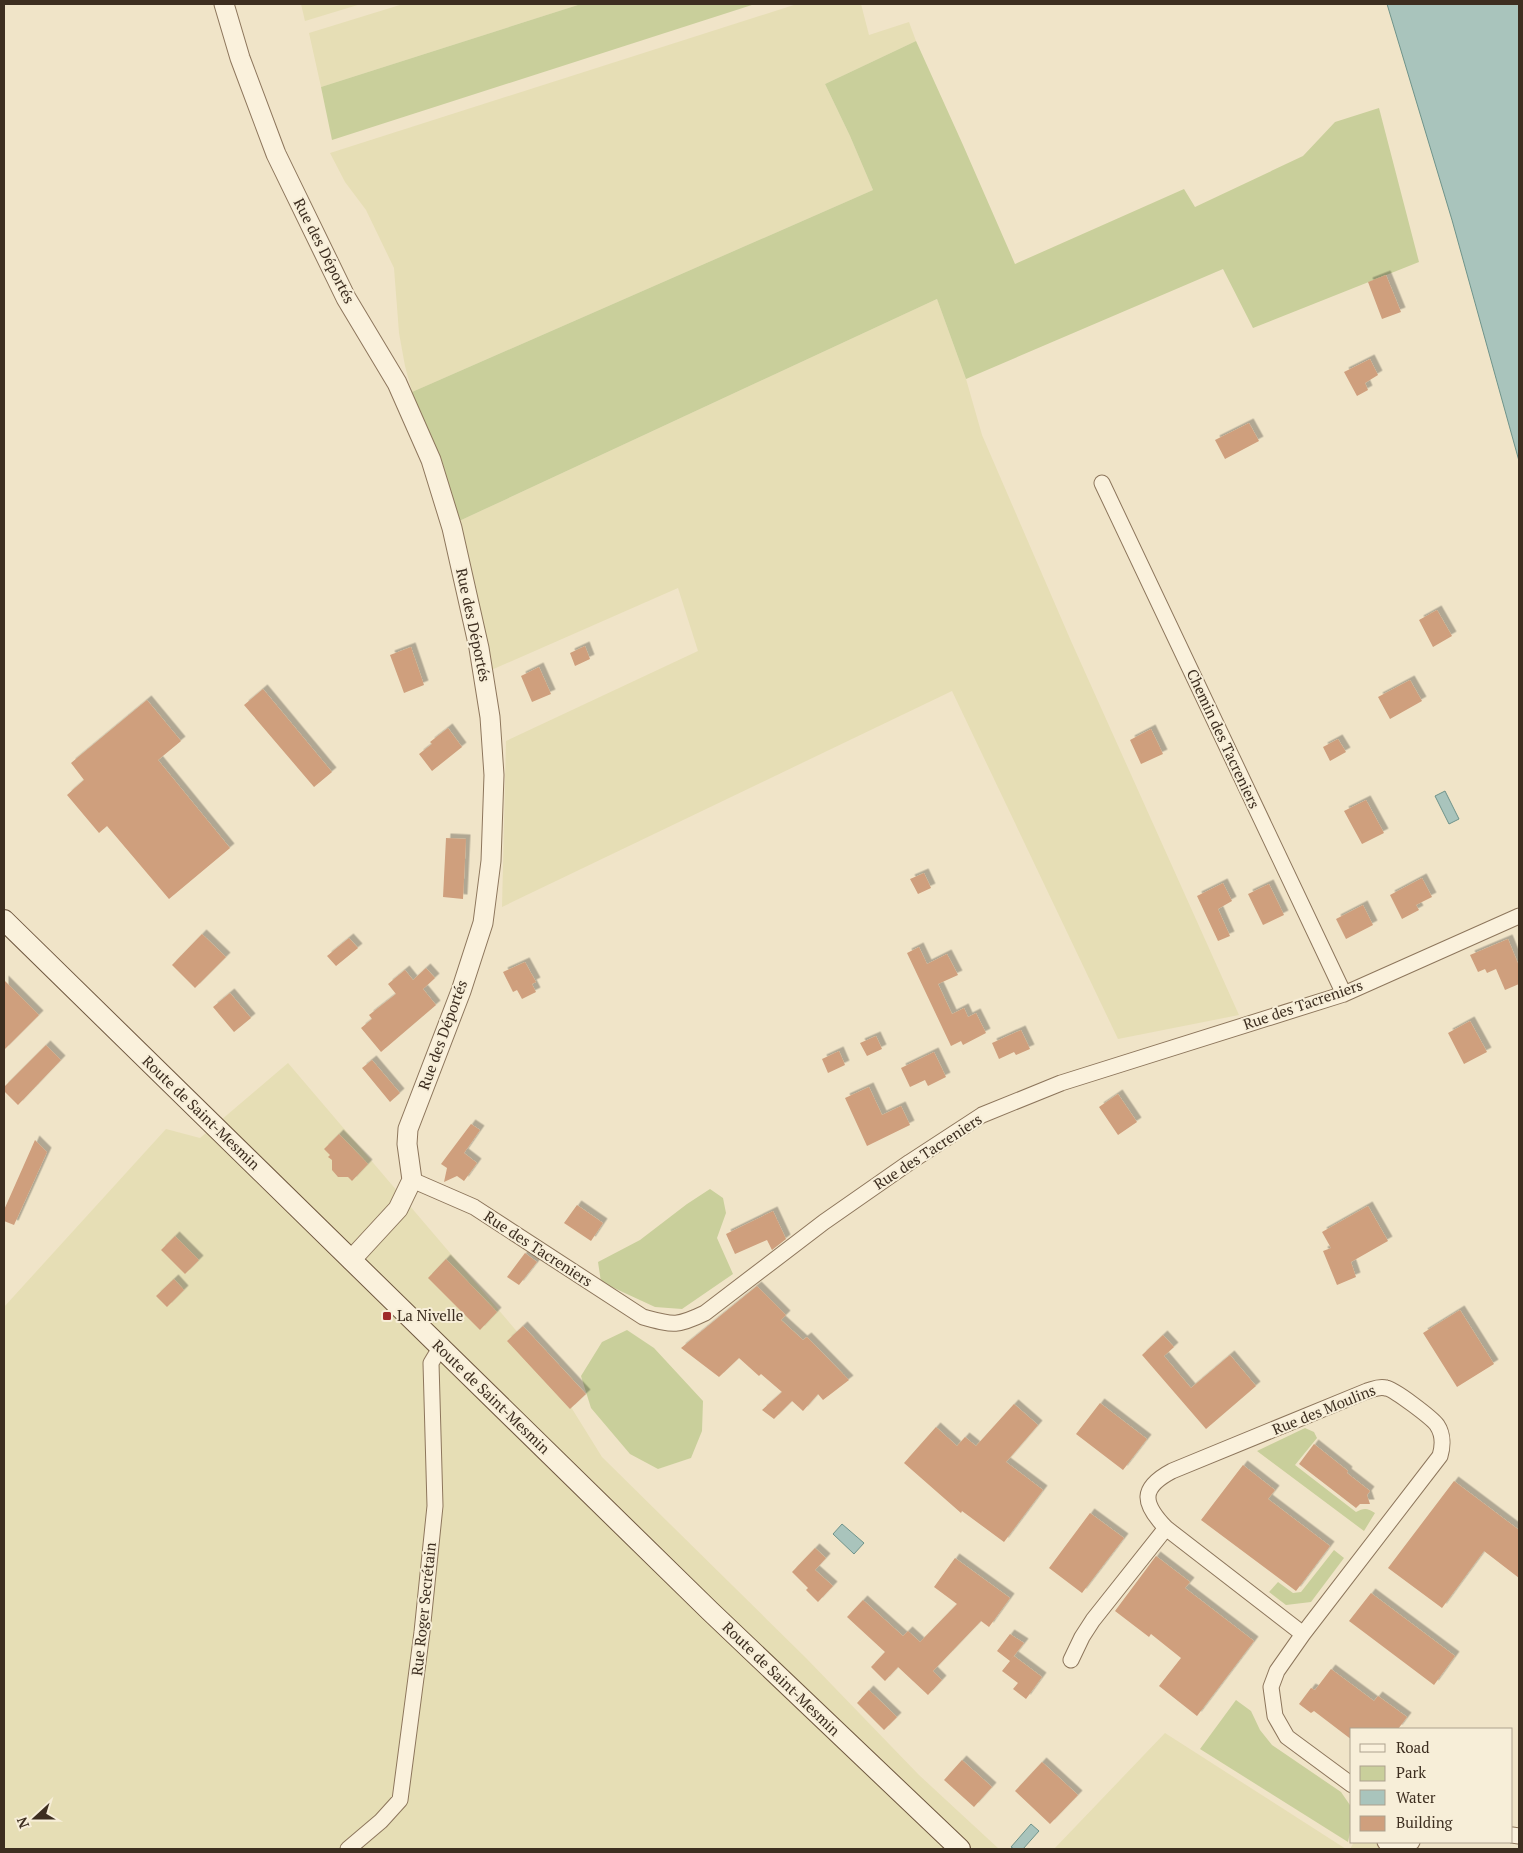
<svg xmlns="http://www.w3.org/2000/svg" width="1523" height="1853" font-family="'PT Serif',serif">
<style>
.farmland{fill:#e6deb5}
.green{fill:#c9cf9b}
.water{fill:#a9c4bc;stroke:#6f938a}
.building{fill:#cf9f7d;filter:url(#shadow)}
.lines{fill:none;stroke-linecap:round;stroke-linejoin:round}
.minor-casing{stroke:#8d765c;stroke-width:17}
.tertiary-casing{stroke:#8d765c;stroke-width:21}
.secondary-casing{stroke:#6f573f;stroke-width:22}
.minor{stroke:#faf1dc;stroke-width:15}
.tertiary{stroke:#faf1dc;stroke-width:19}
.secondary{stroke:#faf1dc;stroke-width:20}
.poi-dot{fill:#9e2a2b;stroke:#f7eed8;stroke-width:2}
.labels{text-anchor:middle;stroke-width:4;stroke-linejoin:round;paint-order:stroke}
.street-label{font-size:15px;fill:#3d2e20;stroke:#f7eed8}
.poi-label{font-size:15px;fill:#3d2e20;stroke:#f7eed8;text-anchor:start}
</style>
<defs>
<filter id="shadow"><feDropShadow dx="4.5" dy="-4.5" stdDeviation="0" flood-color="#0004"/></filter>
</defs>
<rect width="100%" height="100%" fill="#f0e4c8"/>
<path class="farmland" d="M 301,4 L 361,4 L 305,21 Z
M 403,4 L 581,4 L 321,87 L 309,33 Z
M 797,4 L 861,4 L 869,35 L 909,22 L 916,41 L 825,84 L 850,136 L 873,190 L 412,392 L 405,366 L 399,333 L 394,268 L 366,210 L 345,182 L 330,153 Z
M 937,299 L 966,379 L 982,435 L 1071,641 L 1239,1015 L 1118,1039 L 952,691 L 502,907 L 506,741 L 698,651 L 678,588 L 489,671 L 457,522 Z
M 288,1063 L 543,1362 L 602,1457 L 806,1658 L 919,1775 L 999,1849 L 4,1849 L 4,1307 L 166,1129 L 200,1138 Z
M 1165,1733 L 1346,1849 L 1054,1849 Z
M 1354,1842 L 1389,1842 L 1381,1849 L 1350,1849 Z"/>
<path class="green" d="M 581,4 L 755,4 L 332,140 L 321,87 Z
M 916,41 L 963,145 L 1015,264 L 1184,189 L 1195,207 L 1303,156 L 1335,122 L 1379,108 L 1419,262 L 1253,328 L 1223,269 L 966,379 L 937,299 L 457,522 L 412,392 L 873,190 L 850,136 L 825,84 Z
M 710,1189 L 723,1198 L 726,1213 L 717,1238 L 733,1274 L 682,1309 L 655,1307 L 601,1282 L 598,1262 L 640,1240 L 687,1204 Z
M 627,1330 L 654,1348 L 703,1401 L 702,1431 L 691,1458 L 658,1469 L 630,1454 L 591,1408 L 581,1376 L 602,1342 Z
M 1305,1428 L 1314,1432 L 1317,1438 L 1295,1465 L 1356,1512 C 1364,1508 1367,1508 1375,1513 L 1364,1531 L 1257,1451 Z
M 1334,1550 L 1344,1558 L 1311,1602 L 1286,1605 L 1269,1592 L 1278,1582 L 1293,1593 L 1301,1592 Z
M 1236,1700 L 1251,1711 L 1260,1730 L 1272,1745 L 1341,1792 L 1352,1808 L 1352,1823 L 1348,1842 L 1200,1749 Z"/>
<path class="water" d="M 1387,4 L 1519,4 L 1519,461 L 1452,220 Z
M 1445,791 L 1459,819 L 1449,824 L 1435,796 Z
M 842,1524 L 864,1543 L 854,1554 L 833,1534 Z
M 1031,1824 L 1039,1831 L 1023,1849 L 1014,1849 L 1011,1847 Z"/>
<path class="building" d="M 1386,275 L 1401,312 L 1382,319 L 1368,282 Z
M 1370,359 L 1378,375 L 1365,383 L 1368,390 L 1357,396 L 1344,372 Z
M 1249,423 L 1259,441 L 1225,459 L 1215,440 Z
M 1437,610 L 1452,636 L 1433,647 L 1419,620 Z
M 585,646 L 590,659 L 575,666 L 570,653 Z
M 411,647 L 424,685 L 404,693 L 390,655 Z
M 539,667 L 551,694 L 532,702 L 521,676 Z
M 1410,680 L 1422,701 L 1390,719 L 1378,697 Z
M 263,689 L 332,772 L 314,787 L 244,705 Z
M 147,700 L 181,741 L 158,760 L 230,848 L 169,899 L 107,826 L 99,833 L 67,795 L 84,780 L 71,763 Z
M 448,728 L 462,747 L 432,771 L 419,754 L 432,744 L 430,742 Z
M 1151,729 L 1163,754 L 1141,764 L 1130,740 Z
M 1338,739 L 1346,752 L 1330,761 L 1323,747 Z
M 1366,800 L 1384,833 L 1362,844 L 1344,811 Z
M 446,838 L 466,839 L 463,899 L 443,897 Z
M 924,873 L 931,888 L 918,894 L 910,879 Z
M 1422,878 L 1432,897 L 1416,905 L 1419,910 L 1402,919 L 1390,895 Z
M 1223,883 L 1232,901 L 1218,909 L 1230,936 L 1218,941 L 1197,896 Z
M 1269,884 L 1284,915 L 1263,925 L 1248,894 Z
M 1363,905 L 1373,925 L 1346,939 L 1336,919 Z
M 202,934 L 226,957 L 195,988 L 172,965 Z
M 349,938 L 358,948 L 336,966 L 327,956 Z
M 1508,939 L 1519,966 L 1519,984 L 1505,990 L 1496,969 L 1487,973 L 1485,969 L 1478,972 L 1470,955 Z
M 919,947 L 927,964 L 947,954 L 958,975 L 938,984 L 952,1014 L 964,1008 L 968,1017 L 976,1013 L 986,1033 L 963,1045 L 961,1041 L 951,1046 L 907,953 Z
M 525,962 L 536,982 L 532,984 L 536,992 L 522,999 L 517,990 L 513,992 L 503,972 Z
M 426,968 L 435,978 L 423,989 L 436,1005 L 381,1052 L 361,1028 L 372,1019 L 369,1015 L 396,994 L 388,984 L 405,970 L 413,980 Z
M 4,980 L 39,1015 L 4,1050 Z
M 230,993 L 251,1018 L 234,1032 L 213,1007 Z
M 1470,1021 L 1487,1052 L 1464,1064 L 1448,1033 Z
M 1021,1030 L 1030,1049 L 1016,1055 L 1014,1052 L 999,1059 L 992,1043 Z
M 876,1036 L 882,1049 L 867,1056 L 860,1043 Z
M 46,1045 L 61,1060 L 18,1105 L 4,1091 L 4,1087 Z
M 839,1051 L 845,1065 L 828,1073 L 822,1059 Z
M 934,1052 L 946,1077 L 928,1086 L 925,1080 L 910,1087 L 901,1068 Z
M 372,1060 L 400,1093 L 390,1102 L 362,1068 Z
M 869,1087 L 882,1115 L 901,1106 L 910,1125 L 867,1146 L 845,1098 Z
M 1118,1094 L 1137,1122 L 1118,1135 L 1099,1107 Z
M 471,1124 L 480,1130 L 464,1153 L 477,1163 L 464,1181 L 457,1176 L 444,1182 L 447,1168 L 441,1164 Z
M 339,1134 L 368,1164 L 352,1181 L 348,1177 L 338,1177 L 332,1170 L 332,1160 L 328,1157 L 330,1155 L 324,1149 Z
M 35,1140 L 47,1152 L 14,1225 L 4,1221 L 4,1210 Z
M 577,1205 L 603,1223 L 591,1241 L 564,1223 Z
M 1368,1206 L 1388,1241 L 1351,1262 L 1356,1277 L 1337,1285 L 1323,1251 L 1331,1248 L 1322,1232 Z
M 773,1211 L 786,1239 L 772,1250 L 767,1240 L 735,1254 L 726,1234 Z
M 175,1236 L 199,1260 L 185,1274 L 161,1250 Z
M 525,1253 L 537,1262 L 519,1285 L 507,1277 Z
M 446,1259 L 497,1312 L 480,1330 L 428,1278 Z
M 174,1279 L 184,1290 L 167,1307 L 156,1296 Z
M 757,1286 L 786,1315 L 781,1320 L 803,1340 L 807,1337 L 849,1380 L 823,1400 L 818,1394 L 803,1411 L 792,1401 L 774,1419 L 762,1410 L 782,1392 L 761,1374 L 759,1376 L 739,1358 L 719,1377 L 681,1348 Z
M 1460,1310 L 1494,1364 L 1457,1387 L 1423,1333 Z
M 523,1326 L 586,1394 L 570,1409 L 507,1341 Z
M 1163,1335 L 1174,1347 L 1164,1356 L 1191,1388 L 1230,1355 L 1256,1386 L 1206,1429 L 1142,1355 Z
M 1100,1403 L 1147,1439 L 1123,1470 L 1076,1434 Z
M 1014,1404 L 1038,1425 L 1006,1462 L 1043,1490 L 1004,1542 L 962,1511 L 961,1513 L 904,1463 L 936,1427 L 957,1446 L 965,1437 L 976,1446 Z
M 1314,1444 L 1348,1471 L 1347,1473 L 1370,1491 L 1367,1495 L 1370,1504 L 1360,1504 L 1356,1508 L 1299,1464 Z
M 1243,1465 L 1275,1490 L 1268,1499 L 1330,1546 L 1296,1591 L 1201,1520 Z
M 1454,1481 L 1519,1530 L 1519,1578 L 1484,1551 L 1442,1608 L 1388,1568 Z
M 1090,1513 L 1124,1538 L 1082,1593 L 1049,1568 Z
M 815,1548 L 826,1558 L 815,1570 L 833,1586 L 818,1602 L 806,1590 L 808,1588 L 792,1572 Z
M 1156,1556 L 1190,1582 L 1185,1588 L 1254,1641 L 1197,1716 L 1159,1686 L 1181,1658 L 1151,1634 L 1149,1637 L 1115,1611 Z
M 955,1558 L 1010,1598 L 989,1627 L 981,1621 L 933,1671 L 942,1680 L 928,1695 L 898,1667 L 885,1681 L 871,1667 L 885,1652 L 847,1617 L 863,1600 L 903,1636 L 908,1631 L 920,1642 L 957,1604 L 934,1587 Z
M 1371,1593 L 1455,1656 L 1434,1685 L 1349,1621 Z
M 1010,1634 L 1024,1643 L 1010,1661 L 997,1651 Z
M 1014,1656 L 1042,1677 L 1026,1699 L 1013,1689 L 1018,1683 L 1002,1671 Z
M 1331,1669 L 1374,1701 L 1378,1696 L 1407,1717 L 1398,1729 L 1352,1729 L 1352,1740 L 1314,1711 L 1311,1713 L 1299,1704 L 1311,1688 L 1315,1690 Z
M 869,1690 L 897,1717 L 884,1730 L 857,1703 Z
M 962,1760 L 992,1787 L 974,1807 L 944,1780 Z
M 1042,1762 L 1078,1795 L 1050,1824 L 1015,1791 Z"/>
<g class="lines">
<defs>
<path id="minor" d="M 1102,483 L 1344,994
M 412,1180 L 474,1207 L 643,1317 C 673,1325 676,1327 705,1313 L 824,1222 L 910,1162 L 982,1115 L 1061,1083 L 1344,994 L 1519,916
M 1303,1634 L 1166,1528 C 1142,1503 1140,1488 1172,1471 L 1367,1391 C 1374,1389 1379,1386 1386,1388 C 1394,1389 1432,1418 1437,1425 C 1443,1434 1443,1446 1440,1456 L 1303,1634 L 1277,1671 L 1271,1687 L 1275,1716 L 1287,1737 L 1352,1785
M 1071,1660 L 1082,1637 L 1093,1620 L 1166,1528
M 1512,1835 L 1519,1836
M 1385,1842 L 1390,1849
M 348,1849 L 381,1821 L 400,1800 L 422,1632 L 435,1506 L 431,1363 L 440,1348
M 1398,1849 L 1412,1842"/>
<path id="tertiary" d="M 224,4 L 240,58 L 276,154 L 346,298 L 397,383 L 431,460 L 452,528 L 479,648 L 490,717 L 494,775 L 491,861 L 483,923 L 461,991 L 408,1129 L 407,1144 L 412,1180 L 398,1209 L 351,1260"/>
<path id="secondary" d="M 4,920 L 710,1611 L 960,1849"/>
</defs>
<use href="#minor" class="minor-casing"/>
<use href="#tertiary" class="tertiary-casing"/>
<use href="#secondary" class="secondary-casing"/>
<use href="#minor" class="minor"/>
<use href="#tertiary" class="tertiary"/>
<use href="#secondary" class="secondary"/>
</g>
<rect class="poi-dot" x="382" y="1311" width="10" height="10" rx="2.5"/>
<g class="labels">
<g class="street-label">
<text transform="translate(324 251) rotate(63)" y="5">Rue des Déportés</text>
<text transform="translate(473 625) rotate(78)" y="5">Rue des Déportés</text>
<text transform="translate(1223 739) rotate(65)" y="5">Chemin des Tacreniers</text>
<text transform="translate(1303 1005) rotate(-19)" y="5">Rue des Tacreniers</text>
<text transform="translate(443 1035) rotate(-70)" y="5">Rue des Déportés</text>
<text transform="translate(201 1113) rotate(44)" y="5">Route de Saint-Mesmin</text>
<text transform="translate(928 1152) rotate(-33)" y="5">Rue des Tacreniers</text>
<text transform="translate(538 1249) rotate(33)" y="5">Rue des Tacreniers</text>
<text transform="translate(491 1397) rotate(44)" y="5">Route de Saint-Mesmin</text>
<text transform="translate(1324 1410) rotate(-22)" y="5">Rue des Moulins</text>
<text transform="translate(424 1609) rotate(-84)" y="5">Rue Roger Secrétain</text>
<text transform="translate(781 1679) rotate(44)" y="5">Route de Saint-Mesmin</text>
</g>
<g class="poi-label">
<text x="397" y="1321">La Nivelle</text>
</g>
</g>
<rect width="1523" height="1853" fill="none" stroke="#3d2e20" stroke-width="10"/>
<rect x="1350" y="1728" width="162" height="115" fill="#f7eed8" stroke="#ada18e"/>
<rect x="1360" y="1744" width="25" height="8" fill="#faf1dc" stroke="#ada18e"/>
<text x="1396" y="1753" font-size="15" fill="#3d2e20">Road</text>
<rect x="1360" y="1766" width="25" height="15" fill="#c9cf9b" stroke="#ada18e"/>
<text x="1396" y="1778" font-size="15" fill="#3d2e20">Park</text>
<rect x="1360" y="1790" width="25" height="15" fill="#a9c4bc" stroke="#ada18e"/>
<text x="1396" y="1803" font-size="15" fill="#3d2e20">Water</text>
<rect x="1360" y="1816" width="25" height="15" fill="#cf9f7d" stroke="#ada18e"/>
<text x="1396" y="1828" font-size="15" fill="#3d2e20">Building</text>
<g transform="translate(35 1818) rotate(249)" stroke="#f7eed8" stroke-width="4" paint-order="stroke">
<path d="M0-4L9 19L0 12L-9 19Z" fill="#3d2e20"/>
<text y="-8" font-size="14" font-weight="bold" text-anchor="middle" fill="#3d2e20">N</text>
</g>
</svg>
